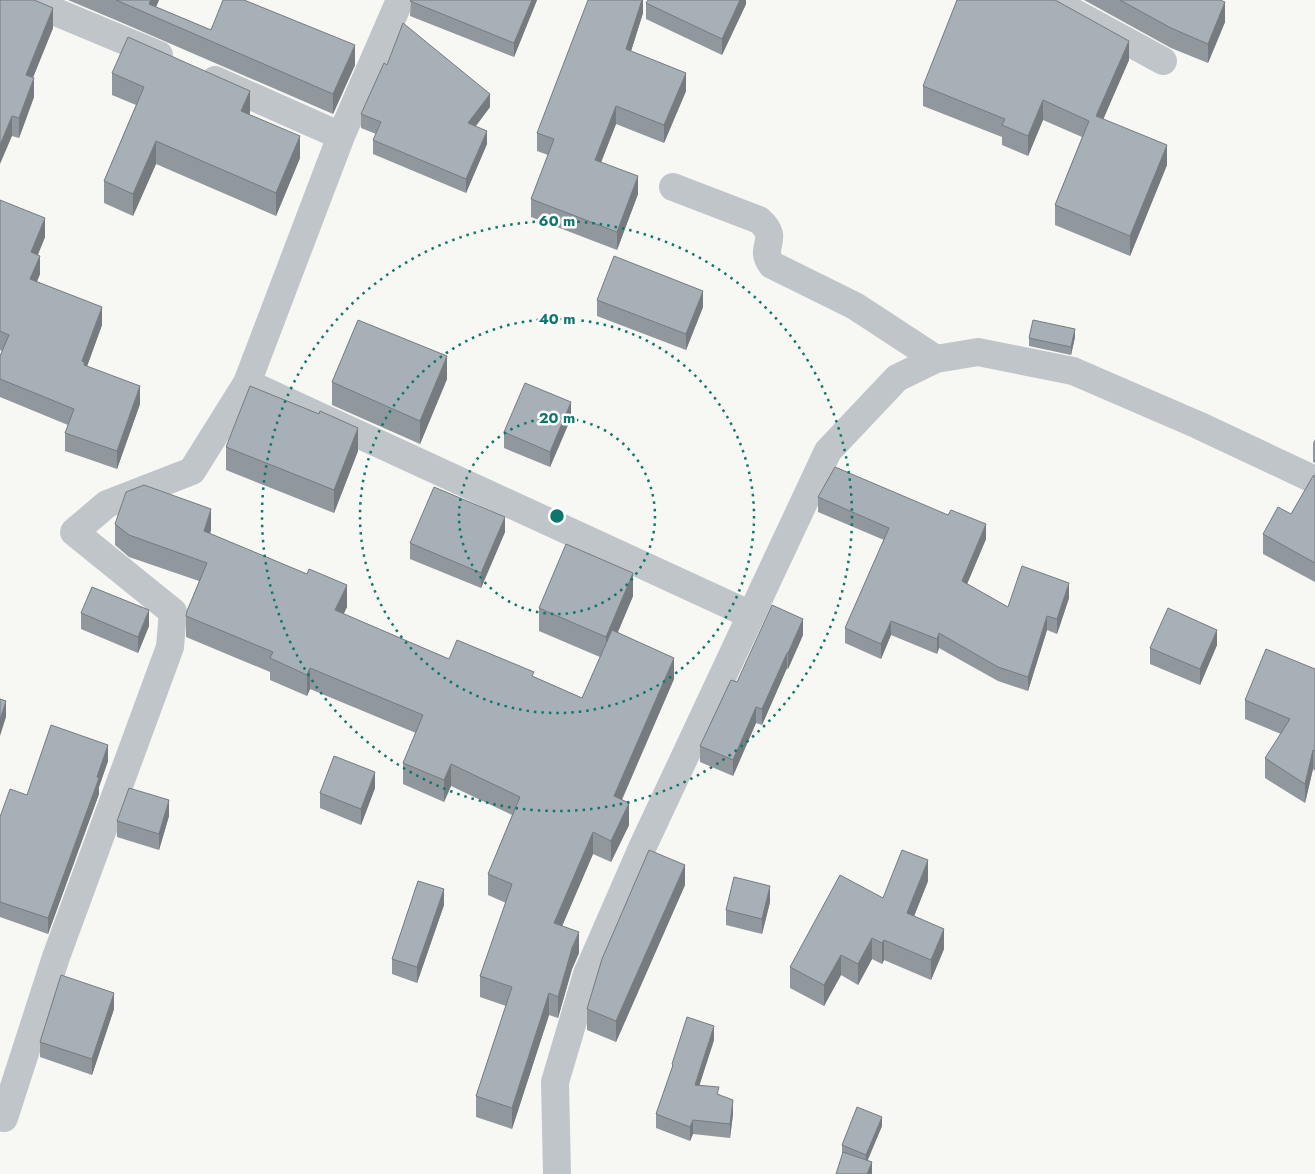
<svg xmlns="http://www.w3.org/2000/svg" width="1315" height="1174" font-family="Jost,sans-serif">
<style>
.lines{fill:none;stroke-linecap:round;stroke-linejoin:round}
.minor{stroke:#c0c5c9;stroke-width:28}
.wall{fill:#90979d}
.shaded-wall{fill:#757b7f}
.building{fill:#a7b0b6;stroke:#757b7f}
.ring{fill:none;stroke:#0f766e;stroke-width:2.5;stroke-dasharray:2.5 5}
.centre{fill:#0f766e;stroke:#fff;stroke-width:2.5}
.ring-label{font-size:15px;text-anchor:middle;font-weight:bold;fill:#0f766e;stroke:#fff;stroke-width:5;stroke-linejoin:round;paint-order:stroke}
</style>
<rect width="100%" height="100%" fill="#f7f7f4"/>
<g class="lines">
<path class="minor" d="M 27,0 L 159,55
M 1051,0 L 1163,61
M 215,80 L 341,136
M 673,187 L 759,220 C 782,240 757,246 772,265 L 855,306 L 936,359
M 247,383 L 751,615
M 4,1118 L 56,957 L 170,647 L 173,612 L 74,532 L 107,504 L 192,471 L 247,383 L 341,136 L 400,0
M 557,1174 L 555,1082 L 587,974 L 642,848 L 828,451 L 897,378 L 936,359 L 978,352 L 1073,371 L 1198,425 L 1315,480"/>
</g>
<path class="wall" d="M 0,0 L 53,28 L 33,77 L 34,97 L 19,138 L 12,136 Z
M 68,0 L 159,0 L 156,7 L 211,30 L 355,65 L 333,114 L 118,21 Z
M 411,0 L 537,0 L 514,57 L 410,16 Z
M 643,0 L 643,13 L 631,51 L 686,91 L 664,143 L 616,124 L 601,162 L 638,194 L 617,250 L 531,217 L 531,199 L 548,155 L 537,151 L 537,133 Z
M 746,0 L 746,4 L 722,55 L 646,19 L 646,3 Z
M 1084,0 L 1220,0 L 1225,22 L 1208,63 L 1171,48 Z
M 1129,60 L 1103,119 L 1167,165 L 1130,256 L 1055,225 L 1055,205 L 1082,137 L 1043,120 L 1028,156 L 1002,145 L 1002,137 L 923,106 L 923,86 Z
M 112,73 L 250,113 L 249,114 L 300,158 L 276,216 L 156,164 L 133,216 L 104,203 L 104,181 L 136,105 L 112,95 Z
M 490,107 L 476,126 L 487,144 L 466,193 L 373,154 L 373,140 L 376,134 L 361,128 L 361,114 Z
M 0,200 L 45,237 L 38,255 L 40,274 L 37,282 L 102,325 L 87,366 L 140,404 L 117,469 L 65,451 L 65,433 L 68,425 L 0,397 L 0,356 L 2,351 L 0,350 Z
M 597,300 L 703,307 L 686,350 L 597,316 Z
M 1075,337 L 1071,355 L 1029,346 L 1029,338 Z
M 447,379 L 420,444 L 332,405 L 332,382 Z
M 571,418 L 550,467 L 504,448 L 504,432 Z
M 1315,439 L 1315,463 L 1313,462 L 1313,443 Z
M 226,447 L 358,451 L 334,513 L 226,470 Z
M 1315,475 L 1315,582 L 1263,554 L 1263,534 L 1291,514 Z
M 818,497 L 986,539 L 967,584 L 1008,607 L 1069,598 L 1057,634 L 1047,630 L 1028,691 L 998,681 L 939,648 L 937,654 L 891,635 L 881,659 L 845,643 L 845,628 L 884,540 L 818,512 Z
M 115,524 L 211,530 L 210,534 L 347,607 L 343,614 L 449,659 L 534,677 L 582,698 L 600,657 L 539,631 L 539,608 L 633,596 L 618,632 L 674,679 L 622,800 L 629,825 L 611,862 L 593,854 L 562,926 L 579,953 L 572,969 L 558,1018 L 549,1015 L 512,1129 L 476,1117 L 476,1096 L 506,1006 L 480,997 L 480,976 L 506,903 L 488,895 L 488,874 L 512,815 L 451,786 L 444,802 L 403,784 L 403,763 L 416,733 L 310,689 L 307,696 L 270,680 L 270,672 L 186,637 L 186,616 L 199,581 L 129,557 L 115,545 Z
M 505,532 L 481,588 L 410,559 L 410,543 Z
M 81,613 L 149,626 L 138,653 L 81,629 Z
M 803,635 L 788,669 L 787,668 L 762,725 L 756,723 L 733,776 L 700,762 L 700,746 Z
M 1217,645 L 1200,685 L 1150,664 L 1150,648 Z
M 1315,669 L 1315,771 L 1313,769 L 1305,803 L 1265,778 L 1265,758 L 1281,734 L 1245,719 L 1245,700 Z
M 108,761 L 99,787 L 99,794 L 48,934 L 0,917 L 0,817 L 27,795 Z
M 375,788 L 361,825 L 320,808 L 320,793 Z
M 169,816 L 159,850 L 117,837 L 117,821 Z
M 928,881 L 914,916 L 944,949 L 931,980 L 884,960 L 882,964 L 872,959 L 858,985 L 841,975 L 824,1006 L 790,988 L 790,967 L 883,898 Z
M 685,885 L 616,1042 L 587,1030 L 587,1009 Z
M 770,902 L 762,934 L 726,925 L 726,910 Z
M 444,905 L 417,983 L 392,974 L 392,959 Z
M 114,1009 L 92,1075 L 40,1057 L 40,1042 Z
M 714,1040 L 699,1086 L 719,1094 L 733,1114 L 730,1138 L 693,1134 L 690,1141 L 656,1128 L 656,1114 L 672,1069 L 672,1064 Z
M 882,1126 L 868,1160 L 872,1174 L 842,1153 L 842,1145 Z"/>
<path class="shaded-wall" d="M 151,0 L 159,0 L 152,16 L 149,4 Z
M 532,0 L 537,0 L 514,57 L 514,43 Z
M 642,0 L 643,0 L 643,13 L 626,67 L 626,49 Z
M 740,0 L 746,0 L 746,4 L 722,55 L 722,39 Z
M 1225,2 L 1225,22 L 1208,63 L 1208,44 Z
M 53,8 L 53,28 L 26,95 L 26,75 Z
M 1129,41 L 1129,60 L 1096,136 L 1096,116 Z
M 355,45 L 355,65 L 333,114 L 333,94 Z
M 686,73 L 686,91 L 664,143 L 664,125 Z
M 34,78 L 34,97 L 19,138 L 19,118 Z
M 250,91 L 250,113 L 241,133 L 241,111 Z
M 490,94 L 490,107 L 468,136 L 468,123 Z
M 1043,100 L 1043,120 L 1028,156 L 1028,136 Z
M 616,106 L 616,124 L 595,178 L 595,160 Z
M 12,116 L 12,136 L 0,164 L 0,145 Z
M 487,131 L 487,144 L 466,193 L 466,179 Z
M 300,136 L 300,158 L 276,216 L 276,193 Z
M 156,141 L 156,164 L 133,216 L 133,194 Z
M 1167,145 L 1167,165 L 1130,256 L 1130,236 Z
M 638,176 L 638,194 L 617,250 L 617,232 Z
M 45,218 L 45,237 L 31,270 L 31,252 Z
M 40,256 L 40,274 L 30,297 L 30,279 Z
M 703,291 L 703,307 L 686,350 L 686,334 Z
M 102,307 L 102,325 L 85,372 L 82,361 Z
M 1075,329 L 1075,337 L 1071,355 L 1071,347 Z
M 447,356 L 447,379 L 420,444 L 420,421 Z
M 140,386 L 140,404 L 117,469 L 117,451 Z
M 571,402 L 571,418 L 550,467 L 550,452 Z
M 358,428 L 358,451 L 334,513 L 334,490 Z
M 211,509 L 211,530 L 204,552 L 204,531 Z
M 505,517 L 505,532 L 481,588 L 481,573 Z
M 986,524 L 986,539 L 962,596 L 962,581 Z
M 633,573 L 633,596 L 606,660 L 606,637 Z
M 1069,583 L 1069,598 L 1057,634 L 1057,619 Z
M 347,585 L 347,607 L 335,632 L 335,610 Z
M 149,610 L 149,626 L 138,653 L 138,637 Z
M 1047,616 L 1047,630 L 1028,691 L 1028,677 Z
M 803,619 L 803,635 L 788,669 L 788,653 Z
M 891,621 L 891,635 L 881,659 L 881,644 Z
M 1217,630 L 1217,645 L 1200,685 L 1200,669 Z
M 939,633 L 939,648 L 937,654 L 937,639 Z
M 787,653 L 787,668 L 762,725 L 762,709 Z
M 674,658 L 674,679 L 614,817 L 614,796 Z
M 310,668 L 310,689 L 307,696 L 307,675 Z
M 6,701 L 6,717 L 0,736 L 0,720 Z
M 756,707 L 756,723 L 733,776 L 733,760 Z
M 108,745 L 108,761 L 99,787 L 99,794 L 48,934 L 48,918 Z
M 1313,750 L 1313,769 L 1305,803 L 1305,784 Z
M 451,764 L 451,786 L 444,802 L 444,780 Z
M 375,772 L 375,788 L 361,825 L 361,809 Z
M 169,800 L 169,816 L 159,850 L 159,834 Z
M 629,803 L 629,825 L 611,862 L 611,841 Z
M 593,832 L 593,854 L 554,945 L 554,923 Z
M 928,860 L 928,881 L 907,934 L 907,913 Z
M 685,865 L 685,885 L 616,1042 L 616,1021 Z
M 770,886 L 770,902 L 762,934 L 762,919 Z
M 444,889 L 444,905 L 417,983 L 417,967 Z
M 944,929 L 944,949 L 931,980 L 931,960 Z
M 579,932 L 579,953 L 572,969 L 558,1018 L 558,997 L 572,948 Z
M 872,938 L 872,959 L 858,985 L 858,964 Z
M 884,940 L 884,960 L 882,964 L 882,943 Z
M 841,955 L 841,975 L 824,1006 L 824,985 Z
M 114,993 L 114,1009 L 92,1075 L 92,1059 Z
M 549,993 L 549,1015 L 512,1129 L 512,1108 Z
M 714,1026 L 714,1040 L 695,1099 L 695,1085 Z
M 733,1100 L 733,1114 L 730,1138 L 730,1124 Z
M 882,1117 L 882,1126 L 866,1163 L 866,1155 Z
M 693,1120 L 693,1134 L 690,1141 L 690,1127 Z
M 872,1162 L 872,1174 L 867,1174 Z"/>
<path class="building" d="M 0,0 L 34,0 L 53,8 L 26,75 L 34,78 L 19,118 L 12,116 L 0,145 Z
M 116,0 L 151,0 L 149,4 L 211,30 L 223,0 L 244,0 L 355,45 L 333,94 Z
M 411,0 L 532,0 L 514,43 L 410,1 Z
M 588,0 L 642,0 L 626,49 L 686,73 L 664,125 L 616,106 L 595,160 L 638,176 L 617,232 L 531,199 L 554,139 L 537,133 Z
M 648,0 L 740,0 L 722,39 L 646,3 Z
M 957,0 L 1055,0 L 1129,41 L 1096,116 L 1167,145 L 1130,236 L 1055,205 L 1089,121 L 1043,100 L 1028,136 L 1002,125 L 1005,119 L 923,86 Z
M 1120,0 L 1220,0 L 1225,2 L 1208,44 L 1171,28 Z
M 403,23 L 490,94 L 468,123 L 487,131 L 466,179 L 373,140 L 381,122 L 361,114 L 384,63 L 387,65 Z
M 128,37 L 250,91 L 241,111 L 300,136 L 276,193 L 156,141 L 133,194 L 104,181 L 144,87 L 112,73 Z
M 0,200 L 45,218 L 31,252 L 40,256 L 30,279 L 102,307 L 82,361 L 85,363 L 84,365 L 140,386 L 117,451 L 65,433 L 74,409 L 0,379 L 0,356 L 9,335 L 0,331 Z
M 614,256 L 703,291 L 686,334 L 597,300 Z
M 358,320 L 447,356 L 420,421 L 332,382 Z
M 1033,320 L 1075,329 L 1071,347 L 1029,338 Z
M 525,383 L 571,402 L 550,452 L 504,432 Z
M 250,386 L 319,414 L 320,411 L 358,428 L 334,490 L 226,447 Z
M 835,467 L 948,515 L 951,510 L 986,524 L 962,581 L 1008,607 L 1022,566 L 1069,583 L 1057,619 L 1047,616 L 1028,677 L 998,667 L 939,633 L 937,639 L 891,621 L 881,644 L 845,628 L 889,528 L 818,497 Z
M 1315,475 L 1315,563 L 1263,534 L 1278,507 L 1291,514 L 1313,476 Z
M 144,485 L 211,509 L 204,531 L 307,574 L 309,569 L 347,585 L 335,610 L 449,659 L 457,640 L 534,672 L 532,676 L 582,698 L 612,630 L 674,658 L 614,796 L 629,803 L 611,841 L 593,832 L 554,923 L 579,932 L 572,948 L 558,997 L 549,993 L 512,1108 L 476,1096 L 512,987 L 480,976 L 512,884 L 488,874 L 520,797 L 451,764 L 444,780 L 403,763 L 423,715 L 310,668 L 307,675 L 270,658 L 273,652 L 186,616 L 187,611 L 207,563 L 129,535 L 115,524 L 126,492 Z
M 434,487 L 505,517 L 481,573 L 410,543 Z
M 566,544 L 633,573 L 606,637 L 539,608 Z
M 92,587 L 149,610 L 138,637 L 81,613 Z
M 772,605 L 803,619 L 788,653 L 787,653 L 762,709 L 756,707 L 733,760 L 700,746 L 731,680 L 737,682 Z
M 1168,608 L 1217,630 L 1200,669 L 1150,648 Z
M 1266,649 L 1315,669 L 1315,751 L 1313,750 L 1305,784 L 1265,758 L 1290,719 L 1245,700 Z
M 0,699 L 6,701 L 0,720 Z
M 51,725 L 108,745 L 97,777 L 99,778 L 48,918 L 0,902 L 0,817 L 10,789 L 27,795 Z
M 334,756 L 375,772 L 361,809 L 320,793 Z
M 129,788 L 169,800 L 159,834 L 117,821 Z
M 649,850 L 685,865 L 616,1021 L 587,1009 L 602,959 Z
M 902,850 L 928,860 L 907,913 L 944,929 L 931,960 L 884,940 L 882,943 L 872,938 L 858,964 L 841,955 L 824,985 L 790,967 L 840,875 L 883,898 Z
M 734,877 L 770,886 L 762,919 L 726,910 Z
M 418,881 L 444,889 L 417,967 L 392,959 Z
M 61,975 L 114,993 L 92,1059 L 40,1042 Z
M 687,1017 L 714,1026 L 695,1085 L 719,1087 L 717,1094 L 733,1100 L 730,1124 L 693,1120 L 690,1127 L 656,1114 L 673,1065 L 672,1064 Z
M 857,1107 L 882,1117 L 866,1155 L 842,1145 Z
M 843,1152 L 872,1162 L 867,1174 L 836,1174 Z"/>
<g class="ring">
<circle cx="557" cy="516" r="98"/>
<circle cx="557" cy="516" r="197"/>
<circle cx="557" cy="516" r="295"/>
</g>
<circle cx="557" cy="516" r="8" class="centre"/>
<g class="ring-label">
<text x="557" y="226">60 m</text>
<text x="557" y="324">40 m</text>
<text x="557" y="423">20 m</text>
</g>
</svg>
